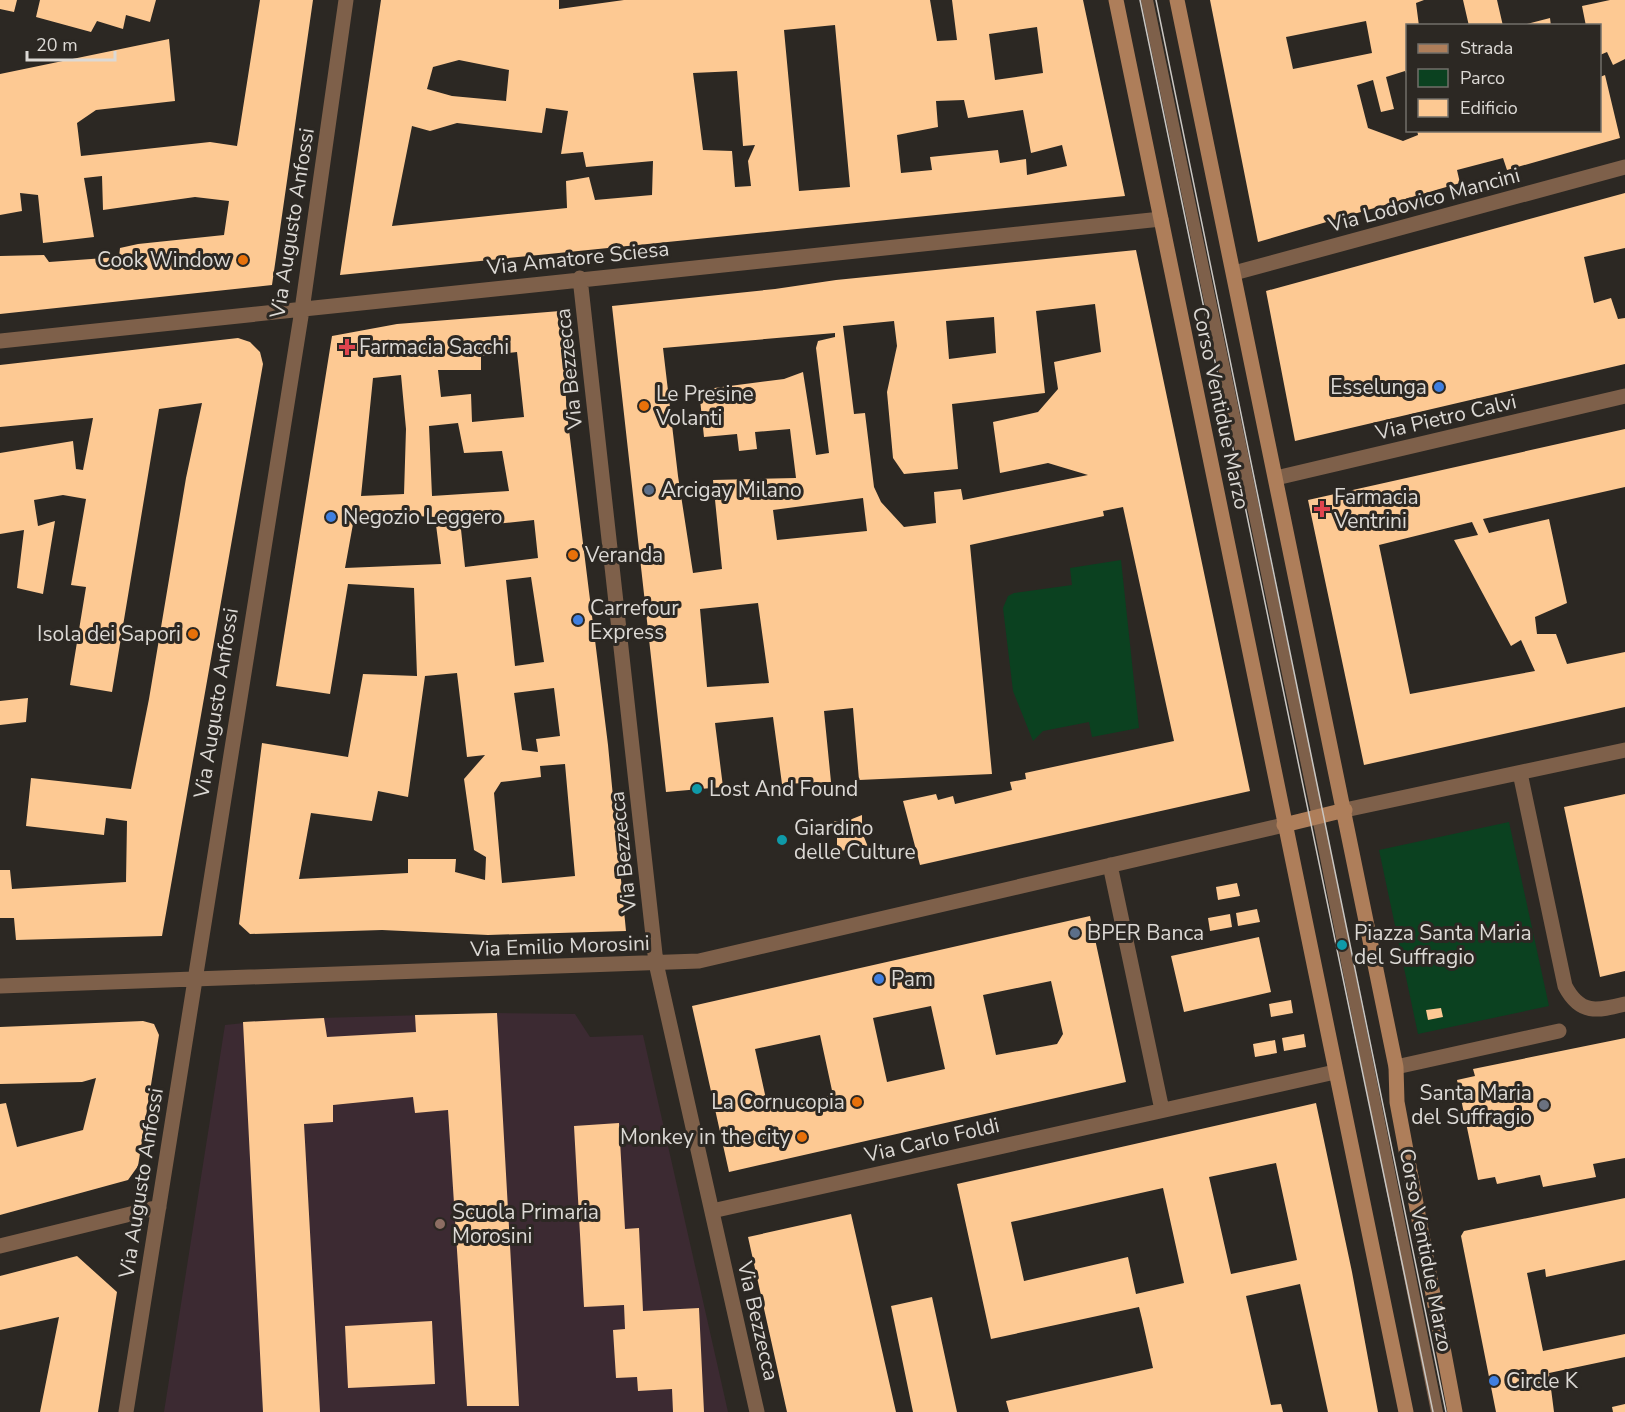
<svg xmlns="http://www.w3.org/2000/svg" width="1625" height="1412" font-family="'Nunito Sans',sans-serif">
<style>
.education{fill:#3c2a32}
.green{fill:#0b4120}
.building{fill:#fdc993;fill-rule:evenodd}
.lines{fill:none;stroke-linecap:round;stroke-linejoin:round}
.lane{stroke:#7e604a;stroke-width:12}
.street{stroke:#7e604a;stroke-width:15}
.secondary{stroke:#ae7e5a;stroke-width:15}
.tram{stroke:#cac7c3;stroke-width:1.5}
.food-dot{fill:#e8710a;stroke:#2c2823;stroke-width:2}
.health-dot{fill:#e0444e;stroke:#2c2823;stroke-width:2}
.shop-dot{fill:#3f7fe0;stroke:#2c2823;stroke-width:2}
.service-dot{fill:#5c6f8a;stroke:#2c2823;stroke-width:2}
.culture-dot{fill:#0f9aa8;stroke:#2c2823;stroke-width:2}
.worship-dot{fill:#6b7280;stroke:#2c2823;stroke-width:2}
.education-dot{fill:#8d6e63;stroke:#2c2823;stroke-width:2}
.labels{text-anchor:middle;stroke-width:6;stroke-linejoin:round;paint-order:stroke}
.street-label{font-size:21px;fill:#dcd9d5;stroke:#2c2823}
.poi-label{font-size:21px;fill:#dcd9d5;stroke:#2c2823;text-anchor:start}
</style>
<rect width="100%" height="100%" fill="#2c2823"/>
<path class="education" d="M 497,1013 L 575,1014 L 590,1037 L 643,1035 L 728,1412 L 164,1412 L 225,1025 L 284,1019 Z"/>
<path class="green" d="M 1121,560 L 1139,728 L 1092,737 L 1089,722 L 1043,731 L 1033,741 L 1013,691 L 1003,608 L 1008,596 L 1014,593 L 1072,585 L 1070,568 Z
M 1509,822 L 1549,1006 L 1418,1034 L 1379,850 Z"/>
<path class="building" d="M 0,0 L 17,0 L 14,12 L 0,9 Z
M 40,0 L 156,0 L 150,22 L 126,15 L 123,29 L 97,21 L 91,32 L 36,17 Z
M 260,0 L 313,0 L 272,285 L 0,314 L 0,256 L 44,255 L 49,262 L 119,257 L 120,248 L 138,244 L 224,235 L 229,201 L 195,197 L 103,210 L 102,176 L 84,178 L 94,237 L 43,243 L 38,195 L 20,193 L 22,211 L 0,215 L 0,74 L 169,39 L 175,101 L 96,110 L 77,123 L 81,156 L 210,142 L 237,146 Z
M 381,0 L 559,0 L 559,9 L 624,0 L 930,0 L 937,41 L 957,40 L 952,0 L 1083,0 L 1125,196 L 340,275 ZM 835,25 L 850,187 L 799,191 L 784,30 ZM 1037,27 L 1043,73 L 995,80 L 989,34 ZM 459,60 L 509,70 L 506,101 L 452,96 L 427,89 L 433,67 ZM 737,71 L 743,146 L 755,145 L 748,161 L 751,186 L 735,187 L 732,151 L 703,150 L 693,73 ZM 964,100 L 968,118 L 1023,110 L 1031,153 L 1062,145 L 1067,166 L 1027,175 L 1026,159 L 1000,163 L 998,150 L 930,157 L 932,170 L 901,173 L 897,135 L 938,127 L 936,101 ZM 546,108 L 568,111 L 561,154 L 583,152 L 586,167 L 653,161 L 652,195 L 595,200 L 589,177 L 566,181 L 567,208 L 392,226 L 412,126 L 430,131 L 457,123 L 542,133 Z
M 1210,0 L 1424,0 L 1416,3 L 1419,26 L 1407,26 L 1407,76 L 1405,71 L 1386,77 L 1394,109 L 1381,112 L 1373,80 L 1357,85 L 1368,128 L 1403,141 L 1418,135 L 1417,130 L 1600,130 L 1600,77 L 1605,75 L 1620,138 L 1507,170 L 1503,158 L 1457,170 L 1460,183 L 1258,242 ZM 1366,21 L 1372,53 L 1293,69 L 1286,37 Z
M 1463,0 L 1497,0 L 1503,26 L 1469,26 Z
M 1610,0 L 1625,0 L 1625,59 L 1613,65 L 1607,52 L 1600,55 L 1600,26 L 1586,26 L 1582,6 Z
M 1550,18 L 1551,26 L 1523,26 L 1523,25 Z
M 1625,193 L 1625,248 L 1584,257 L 1594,303 L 1611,298 L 1618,319 L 1625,318 L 1625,364 L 1295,441 L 1266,291 Z
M 1136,250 L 1250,791 L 920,865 L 903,801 L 936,794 L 938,800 L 953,796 L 955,804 L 1012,790 L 1010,782 L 1026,779 L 1025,773 L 1174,741 L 1123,507 L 1103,511 L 1104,516 L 970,545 L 992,774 L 859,780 L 853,708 L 824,711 L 831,782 L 782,784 L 773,717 L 715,723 L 723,787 L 666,792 L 612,306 L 775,289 L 836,280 ZM 1095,304 L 1101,352 L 1054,362 L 1058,389 L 1038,412 L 993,422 L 1000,473 L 1048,463 L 1088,475 L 963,500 L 961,489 L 934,492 L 936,523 L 904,527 L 881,502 L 874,487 L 865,413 L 854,414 L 843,326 L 894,321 L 897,346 L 887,392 L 893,458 L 904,474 L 958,469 L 952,404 L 1045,393 L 1036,311 ZM 994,317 L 996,353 L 949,359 L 946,321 ZM 835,333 L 835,337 L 818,341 L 816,348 L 829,453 L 816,455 L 803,372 L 784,379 L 699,390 L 704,437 L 737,434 L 739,451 L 757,449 L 755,432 L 790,429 L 796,478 L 713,480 L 722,569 L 693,573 L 678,476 L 663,348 ZM 863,498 L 867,531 L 777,540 L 773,510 ZM 758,603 L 769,683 L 707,687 L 700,609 Z
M 560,311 L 567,414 L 608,745 L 626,931 L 488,935 L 382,930 L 250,934 L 239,924 L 262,743 L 348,757 L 363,674 L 417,676 L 414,588 L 348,584 L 330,694 L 276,686 L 332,336 L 397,324 ZM 517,352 L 524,417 L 472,422 L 471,394 L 441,397 L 438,370 L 481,370 L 481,356 ZM 401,375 L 406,429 L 404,494 L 361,496 L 373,378 ZM 458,423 L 464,453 L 502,451 L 509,491 L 432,496 L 429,426 ZM 355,513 L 435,517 L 441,564 L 345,568 ZM 495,516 L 495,524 L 534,520 L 538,558 L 465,567 L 460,520 ZM 531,577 L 544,662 L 515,666 L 506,580 ZM 457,673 L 467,757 L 485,755 L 464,779 L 474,850 L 486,857 L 485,880 L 455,872 L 456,859 L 408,859 L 408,873 L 299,879 L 311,813 L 372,821 L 378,791 L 408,797 L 425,676 ZM 554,688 L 560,736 L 536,739 L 538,752 L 522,750 L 514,693 ZM 565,764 L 575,876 L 502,883 L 494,793 L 501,782 L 541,777 L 540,766 Z
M 238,338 L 250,342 L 260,352 L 263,364 L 162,936 L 16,940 L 14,918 L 0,918 L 0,870 L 10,870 L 12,889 L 126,882 L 127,821 L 106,818 L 104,835 L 26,826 L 31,778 L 131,789 L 149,699 L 186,478 L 202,403 L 159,409 L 112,692 L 70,685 L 86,587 L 71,585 L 86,499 L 63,495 L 34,500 L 38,526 L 55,521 L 43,594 L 17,588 L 24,530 L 0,534 L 0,453 L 73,441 L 76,469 L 83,470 L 93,418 L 0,427 L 0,365 Z
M 1625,429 L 1625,487 L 1483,519 L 1489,533 L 1549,519 L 1567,603 L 1535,617 L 1537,634 L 1556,634 L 1567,664 L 1625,652 L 1625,707 L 1364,765 L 1308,500 ZM 1472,522 L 1478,535 L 1454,540 L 1511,646 L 1521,640 L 1535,671 L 1410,694 L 1379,545 Z
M 28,698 L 26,722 L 0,725 L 0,701 Z
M 1625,794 L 1625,971 L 1600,977 L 1564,807 Z
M 862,815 L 862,832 L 868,847 L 852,847 L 837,853 L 837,837 L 831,821 L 847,821 Z
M 1237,883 L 1240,896 L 1218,900 L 1216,887 Z
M 1257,909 L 1260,922 L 1238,926 L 1236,913 Z
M 1230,914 L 1232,927 L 1210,931 L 1208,918 Z
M 1090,916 L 1126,1082 L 729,1172 L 692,1006 ZM 1051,981 L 1063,1034 L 1057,1044 L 996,1055 L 983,995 ZM 931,1006 L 945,1069 L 887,1082 L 873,1018 ZM 820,1035 L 833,1095 L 768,1108 L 755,1049 Z
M 1259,937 L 1271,992 L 1184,1012 L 1171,956 Z
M 1291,1000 L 1293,1013 L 1271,1017 L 1269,1004 Z
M 1441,1008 L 1443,1017 L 1428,1020 L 1426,1010 Z
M 497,1013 L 519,1406 L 467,1406 L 448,1110 L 415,1113 L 413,1097 L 333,1105 L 333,1122 L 304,1124 L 320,1412 L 263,1412 L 243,1022 L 324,1018 L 327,1037 L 416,1032 L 415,1015 Z
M 143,1021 L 154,1024 L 159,1035 L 138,1166 L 128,1180 L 0,1215 L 0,1104 L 6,1103 L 17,1147 L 83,1130 L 96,1078 L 82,1082 L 0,1084 L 0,1027 Z
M 1304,1034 L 1306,1047 L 1284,1051 L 1282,1038 Z
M 1625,1038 L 1625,1158 L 1593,1164 L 1596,1177 L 1543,1187 L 1540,1175 L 1497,1184 L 1495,1177 L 1478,1180 L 1457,1080 L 1475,1076 L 1473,1069 Z
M 1275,1040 L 1277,1053 L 1255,1057 L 1253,1044 Z
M 1316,1103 L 1352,1272 L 1378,1412 L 1328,1412 L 1300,1284 L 1246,1296 L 1271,1405 L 1281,1404 L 1283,1412 L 1009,1412 L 1006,1401 L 1153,1368 L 1142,1319 L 1139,1307 L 991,1339 L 957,1184 ZM 1276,1163 L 1297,1260 L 1231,1274 L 1209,1177 ZM 1163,1188 L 1184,1283 L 1136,1294 L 1128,1257 L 1024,1281 L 1011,1222 Z
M 619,1123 L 625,1229 L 639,1228 L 643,1311 L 699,1308 L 704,1412 L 673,1412 L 672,1389 L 638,1391 L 637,1377 L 616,1378 L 613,1330 L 625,1329 L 624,1305 L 584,1307 L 574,1126 Z
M 1625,1198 L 1625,1260 L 1546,1277 L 1545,1269 L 1527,1273 L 1543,1351 L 1625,1334 L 1625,1357 L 1549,1373 L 1554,1412 L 1496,1412 L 1461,1236 L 1464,1231 Z
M 851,1214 L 896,1412 L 787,1412 L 748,1237 Z
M 77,1256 L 117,1292 L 98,1412 L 40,1412 L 59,1317 L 0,1330 L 0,1276 Z
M 932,1297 L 957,1412 L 913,1412 L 891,1306 Z
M 432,1321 L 435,1384 L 348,1388 L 345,1326 Z
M 1625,1404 L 1625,1412 L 1613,1412 L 1612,1407 Z"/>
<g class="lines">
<path class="lane" d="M 1147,0 L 1318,817 L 1437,1412"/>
<path class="street" d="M 1234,273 L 1625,167
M 580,278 L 656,963 L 757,1412
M 0,341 L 1161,219
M 1276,478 L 1625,396
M 1520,773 L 1565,986 C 1580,1015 1597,1011 1625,1004
M 1345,810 L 1625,750
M 1110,865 L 1162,1110
M 0,986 L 699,961 L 1284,825
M 1396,1067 L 1559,1031
M 712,1211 L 1335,1072
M 0,1246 L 159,1207
M 126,1412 L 302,310 L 346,0"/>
<path class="secondary" d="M 1116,0 L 1406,1412
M 1177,0 L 1396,1067 L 1397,1102 L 1455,1412
M 1284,825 L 1345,810"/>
<path class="tram" d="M 1140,0 L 1433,1412
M 1156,0 L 1446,1412"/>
</g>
<g class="food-dot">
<circle cx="243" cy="260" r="6"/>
<circle cx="644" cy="406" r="6"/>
<circle cx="573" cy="555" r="6"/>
<circle cx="193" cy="634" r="6"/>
<circle cx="857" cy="1102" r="6"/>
<circle cx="802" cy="1137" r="6"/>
</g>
<g class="health-dot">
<path d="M344 338h6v6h6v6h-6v6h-6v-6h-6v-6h6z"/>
<path d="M1319 500h6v6h6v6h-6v6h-6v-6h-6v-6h6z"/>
</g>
<g class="shop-dot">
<circle cx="1439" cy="387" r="6"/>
<circle cx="331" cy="517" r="6"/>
<circle cx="578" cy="620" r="6"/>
<circle cx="879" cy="979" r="6"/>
<circle cx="1494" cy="1381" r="6"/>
</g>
<g class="service-dot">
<circle cx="649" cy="490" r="6"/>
<circle cx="1075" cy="933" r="6"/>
</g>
<g class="culture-dot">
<circle cx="697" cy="789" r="6"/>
<circle cx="782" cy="840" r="6"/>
<circle cx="1342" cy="945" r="6"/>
</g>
<circle class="worship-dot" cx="1544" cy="1105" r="6"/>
<circle class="education-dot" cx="440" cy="1224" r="6"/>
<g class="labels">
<g class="street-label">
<text transform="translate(1424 200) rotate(-15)" y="7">Via Lodovico Mancini</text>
<text transform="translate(292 223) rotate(-81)" y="7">Via Augusto Anfossi</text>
<text transform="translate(578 258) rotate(-6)" y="7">Via Amatore Sciesa</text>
<text transform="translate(569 369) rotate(-96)" y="7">Via Bezzecca</text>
<text transform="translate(1221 408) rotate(78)" y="7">Corso Ventidue Marzo</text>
<text transform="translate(1446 417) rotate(-13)" y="7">Via Pietro Calvi</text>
<text transform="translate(216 703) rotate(-81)" y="7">Via Augusto Anfossi</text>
<text transform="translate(623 852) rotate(-96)" y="7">Via Bezzecca</text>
<text transform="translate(560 946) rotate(-2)" y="7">Via Emilio Morosini</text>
<text transform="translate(932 1140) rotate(-13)" y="7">Via Carlo Foldi</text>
<text transform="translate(141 1183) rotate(-81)" y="7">Via Augusto Anfossi</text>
<text transform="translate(1426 1250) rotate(79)" y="7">Corso Ventidue Marzo</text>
<text transform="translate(758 1321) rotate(77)" y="7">Via Bezzecca</text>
</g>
<g class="poi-label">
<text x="231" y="267" text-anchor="end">Cook Window</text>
<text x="359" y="354">Farmacia Sacchi</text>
<text x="1427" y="394" text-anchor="end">Esselunga</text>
<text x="656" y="401">Le Presine<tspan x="656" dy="24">Volanti</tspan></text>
<text x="661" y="497">Arcigay Milano</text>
<text x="1334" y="504">Farmacia<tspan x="1334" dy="24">Ventrini</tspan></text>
<text x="343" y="524">Negozio Leggero</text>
<text x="585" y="562">Veranda</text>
<text x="590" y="615">Carrefour<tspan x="590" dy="24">Express</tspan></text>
<text x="181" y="641" text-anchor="end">Isola dei Sapori</text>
<text x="709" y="796">Lost And Found</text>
<text x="794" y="835">Giardino<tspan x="794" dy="24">delle Culture</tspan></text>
<text x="1087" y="940">BPER Banca</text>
<text x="1354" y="940">Piazza Santa Maria<tspan x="1354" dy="24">del Suffragio</tspan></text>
<text x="891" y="986">Pam</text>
<text x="1532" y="1100" text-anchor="end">Santa Maria<tspan x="1532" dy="24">del Suffragio</tspan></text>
<text x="845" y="1109" text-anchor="end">La Cornucopia</text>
<text x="790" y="1144" text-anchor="end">Monkey in the city</text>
<text x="452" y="1219">Scuola Primaria<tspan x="452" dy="24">Morosini</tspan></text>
<text x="1506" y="1388">Circle K</text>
</g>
</g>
<rect x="1406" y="24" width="195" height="108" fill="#2c2823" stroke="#726f6a" stroke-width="1.5"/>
<rect x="1418" y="44" width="30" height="9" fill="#ae7e5a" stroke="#726f6a" stroke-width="1.5"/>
<text x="1460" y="54" font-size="18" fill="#dcd9d5">Strada</text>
<rect x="1418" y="69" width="30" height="18" fill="#0b4120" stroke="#726f6a" stroke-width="1.5"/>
<text x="1460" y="84" font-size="18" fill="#dcd9d5">Parco</text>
<rect x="1418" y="99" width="30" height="18" fill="#fdc993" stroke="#726f6a" stroke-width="1.5"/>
<text x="1460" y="114" font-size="18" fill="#dcd9d5">Edificio</text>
<path d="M27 51v9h88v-9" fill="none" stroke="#dcd9d5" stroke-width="3"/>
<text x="36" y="51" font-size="18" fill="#dcd9d5" stroke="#2c2823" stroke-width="4.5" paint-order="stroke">20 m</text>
</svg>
